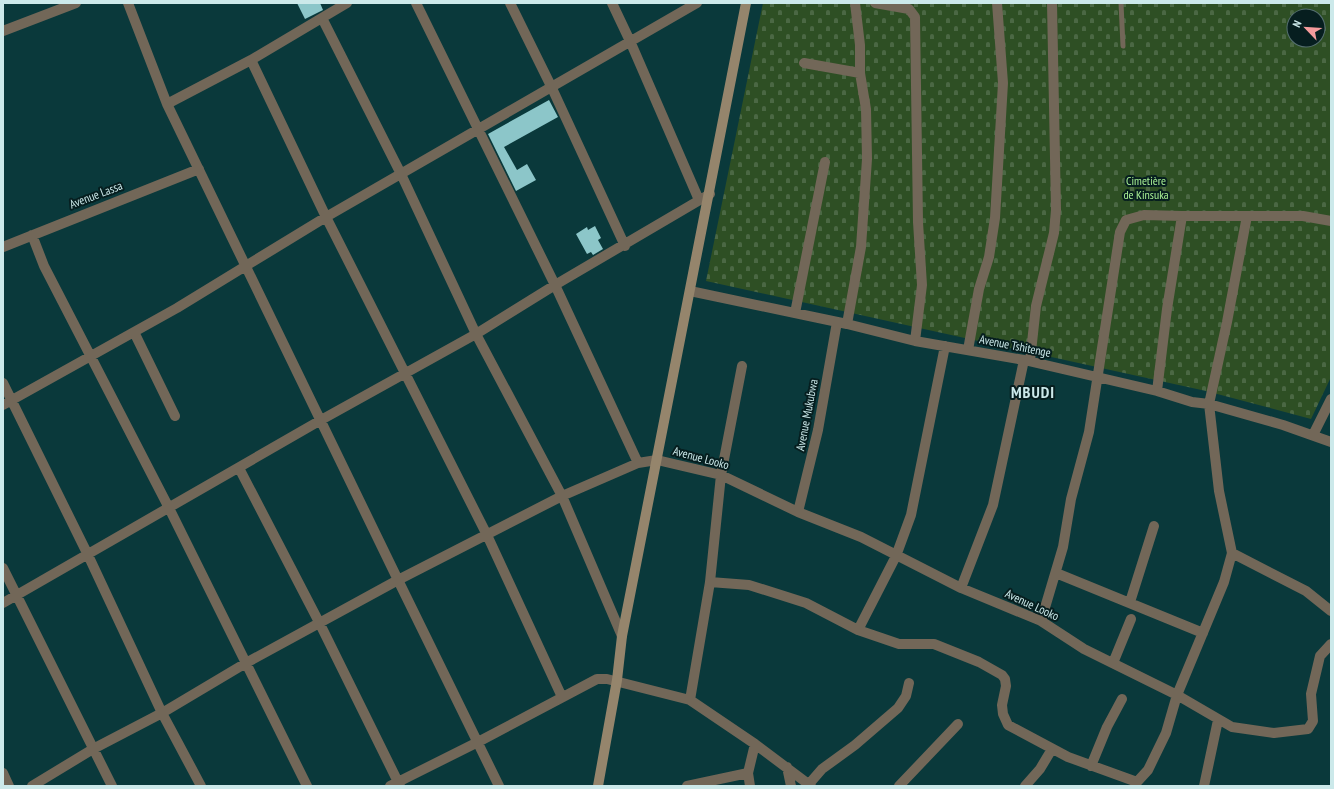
<svg xmlns="http://www.w3.org/2000/svg" width="1334" height="789" font-family="'PT Sans Narrow',sans-serif">
<style>
.cemetery{fill:url(#cemetery-stones);fill-rule:evenodd}
.building{fill:#8cc6c9}
.lines{fill:none;stroke-linecap:round;stroke-linejoin:round}
.lane{stroke:#726758;stroke-width:5}
.street{stroke:#726758;stroke-width:10}
.secondary{stroke:#95856c;stroke-width:10}
.labels{text-anchor:middle;stroke-width:4;stroke-linejoin:round;paint-order:stroke}
.park-label{font-size:12px;fill:#a9f094;stroke:#061e1f}
.street-label{font-size:12px;fill:#cce9ea;stroke:#061e1f}
.district-label{font-size:16px;font-weight:bold;letter-spacing:1px;fill:#cce9ea;stroke:#061e1f}
</style>
<defs>
<pattern id="cemetery-stones" width="16" height="16" patternUnits="userSpaceOnUse"><rect width="16" height="16" fill="#2e4f24"/><path d="M2 7V4a2 2 0 0 1 4 0v3zM10 15v-3a2 2 0 0 1 4 0v3z" fill="#4b6844"/></pattern>
</defs>
<rect width="100%" height="100%" fill="#0a393b"/>
<path class="cemetery" d="M 763,3 L 1331,3 L 1331,377 L 1311,419 L 1206,391 L 706,281 ZM 1294,16 L 1318,16 L 1318,40 L 1294,40 Z"/>
<path class="building" d="M 297,3 L 320,3 L 323,10 L 305,19 Z
M 549,100 L 558,117 L 504,147 L 517,170 L 527,164 L 536,180 L 516,191 L 488,134 Z
M 595,226 L 601,238 L 598,240 L 603,249 L 593,255 L 591,252 L 587,254 L 576,234 L 587,227 L 588,230 Z"/>
<g class="lines">
<path class="lane" d="M 1121,3 L 1123,46"/>
<path class="street" d="M 128,3 L 167,104 L 398,580 L 499,786
M 416,3 L 555,285 L 638,463
M 510,3 L 551,86 L 625,246
M 612,3 L 630,41 L 699,200
M 875,3 L 909,9 L 915,17 L 918,222 L 922,285 L 915,341
M 322,18 L 401,174 L 476,334 L 562,496 L 622,636
M 3,31 L 76,3
M 251,60 L 326,217 L 487,535 L 562,697
M 804,63 L 860,73
M 167,104 L 251,60 L 347,3
M 32,235 L 44,266 L 169,508 L 307,786
M 3,247 L 199,169
M 690,291 L 847,324 L 915,341 L 1024,360 L 1157,391 L 1192,402 L 1209,404 L 1283,425 L 1331,442
M 795,313 L 825,162
M 847,324 L 861,247 L 867,159 L 866,109 L 860,73 L 860,45 L 855,3
M 134,332 L 175,416
M 968,350 L 979,289 L 989,257 L 995,218 L 1003,83 L 997,3
M 1030,361 L 1036,306 L 1054,233 L 1056,210 L 1052,3
M 3,383 L 88,555 L 162,713 L 201,786
M 1157,391 L 1167,309 L 1182,216
M 3,405 L 177,308 L 326,217 L 697,3
M 1313,435 L 1331,399
M 239,468 L 320,624 L 400,786
M 798,512 L 818,430 L 837,322
M 1232,553 L 1306,591 L 1331,611
M 3,568 L 112,786
M 1056,573 L 1203,633
M 710,582 L 749,585 L 806,603 L 858,630 L 899,644 L 934,644 L 979,662 L 1002,675 L 1005,679 L 1006,686 L 1002,705 L 1003,714 L 1008,725 L 1068,757 L 1137,782
M 961,588 L 993,505 L 1024,360
M 1130,602 L 1154,526
M 3,603 L 321,420 L 476,334 L 555,285 L 710,194
M 1041,621 L 1063,547 L 1071,499 L 1089,432 L 1120,232 L 1126,220 L 1144,215 L 1182,216 L 1303,216 L 1331,221
M 858,630 L 896,556 L 911,515 L 945,346
M 1113,663 L 1131,619
M 690,700 L 710,582 L 721,475 L 742,366
M 1091,766 L 1107,727 L 1122,699
M 787,767 L 791,786
M 3,773 L 9,786
M 1137,782 L 1148,770 L 1166,733 L 1177,695 L 1224,582 L 1232,553 L 1219,491 L 1209,404 L 1227,322 L 1247,216
M 809,784 L 822,769 L 855,745 L 898,708 L 906,696 L 909,683
M 32,786 L 93,749 L 162,713 L 246,663 L 398,580 L 562,496 L 638,463 L 657,460 L 721,475 L 798,512 L 861,537 L 961,588 L 1041,621 L 1084,649 L 1177,695 L 1232,727 L 1274,733 L 1308,729 L 1313,721 L 1311,694 L 1320,656 L 1331,644
M 390,786 L 478,742 L 597,679 L 607,679 L 690,700 L 755,744 L 811,786
M 687,786 L 748,773
M 750,786 L 748,773 L 755,744
M 899,786 L 958,724
M 1025,786 L 1040,769 L 1052,749
M 1204,786 L 1218,720"/>
<path class="secondary" d="M 598,786 L 617,680 L 622,636 L 746,3"/>
</g>
<g class="labels">
<g class="park-label">
<text x="1146" y="185">Cimetière<tspan x="1146" dy="14">de Kinsuka</tspan></text>
</g>
<g class="street-label">
<text transform="translate(96 195) rotate(-21)" y="4">Avenue Lassa</text>
<text transform="translate(1015 346) rotate(11)" y="4">Avenue Tshitenge</text>
<text transform="translate(807 415) rotate(-79)" y="4">Avenue Mukubwa</text>
<text transform="translate(701 458) rotate(15)" y="4">Avenue Looko</text>
<text transform="translate(1032 605) rotate(25)" y="4">Avenue Looko</text>
</g>
<g class="district-label">
<text x="1033" y="398">MBUDI</text>
</g>
</g>
<rect width="1334" height="789" fill="none" stroke="#cce9ea" stroke-width="8"/>
<g transform="translate(1306 28) rotate(295)"><circle r="19" fill="#061e1f" stroke="#556f70"/>
<path d="M0-3L7 15L0 10L-7 15Z" fill="#f59b9c"/>
<text y="-6" font-size="11" font-weight="bold" text-anchor="middle" fill="#cce9ea">N</text>
</g>
</svg>
